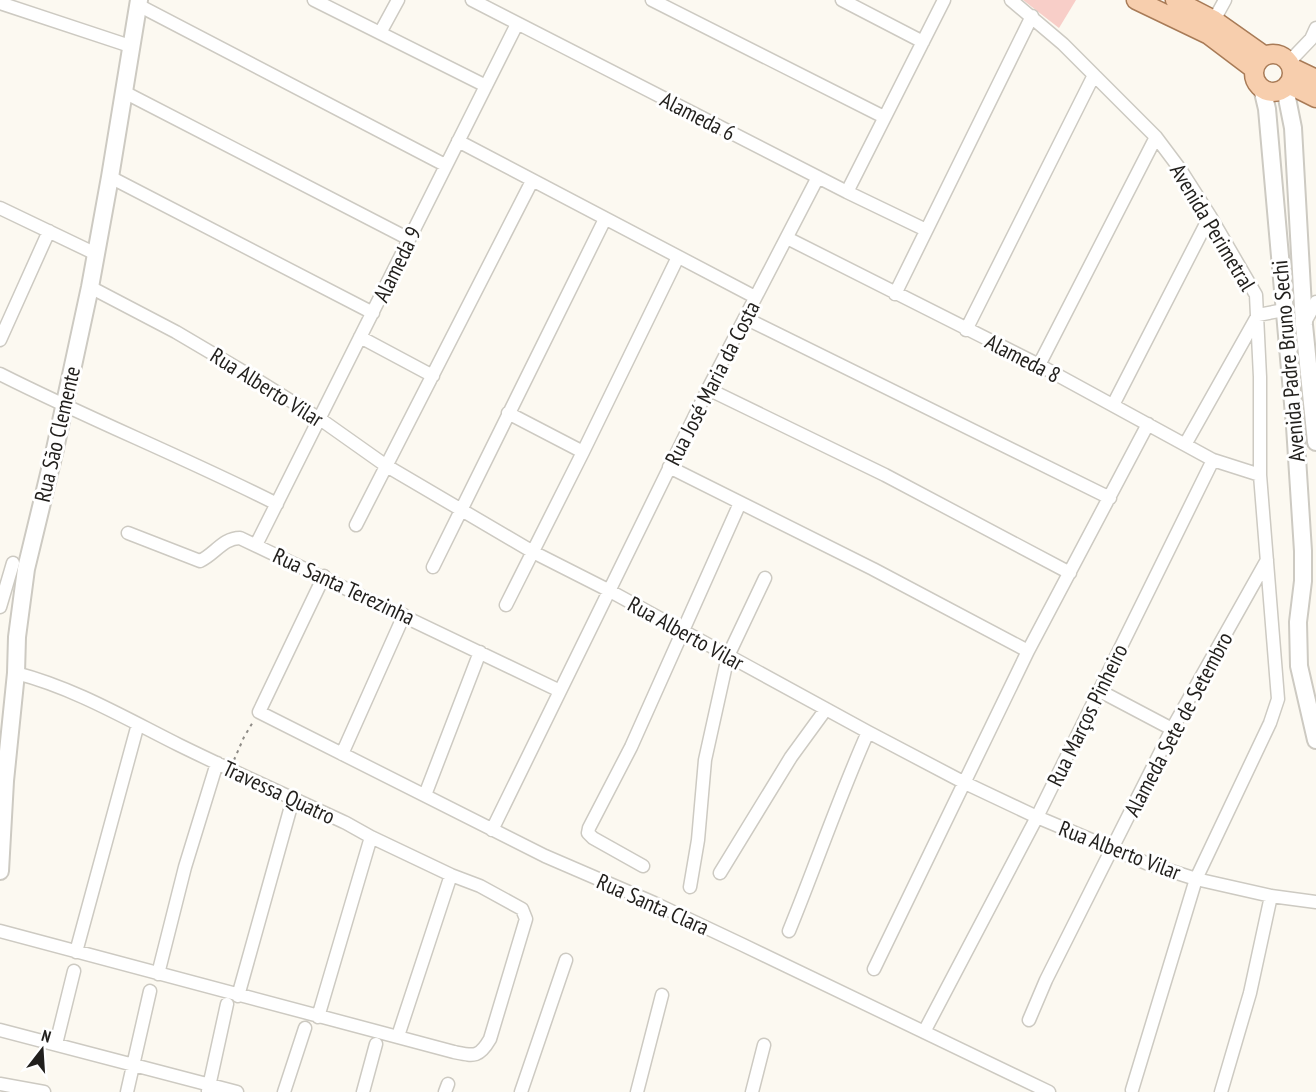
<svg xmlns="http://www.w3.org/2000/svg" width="1316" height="1092" font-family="'PT Sans Narrow',sans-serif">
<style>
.green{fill:#f8cec8}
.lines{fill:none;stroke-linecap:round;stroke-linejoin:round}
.street-casing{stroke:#cdcac2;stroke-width:15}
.secondary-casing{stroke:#cdcac2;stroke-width:20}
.primary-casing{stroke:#a87b57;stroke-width:21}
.path{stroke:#8e8b86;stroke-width:2;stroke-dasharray:3 4.5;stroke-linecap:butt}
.street{stroke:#fff;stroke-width:12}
.secondary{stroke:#fff;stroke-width:16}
.primary{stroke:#f7cead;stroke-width:18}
.labels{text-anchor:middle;stroke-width:6;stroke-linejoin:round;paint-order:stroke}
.street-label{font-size:22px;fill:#211f1c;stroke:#fff}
</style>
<rect width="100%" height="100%" fill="#fcf9f1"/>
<path class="green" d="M 1023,0 L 1076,0 L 1059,28 Z"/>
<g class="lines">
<defs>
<path id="street" d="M 314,0 L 486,86
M 472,0 L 847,192 L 926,230
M 652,0 L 884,117
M 842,0 L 923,42
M 1011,0 L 1063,44 L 1156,137 L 1180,169 L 1210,216 L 1256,295 L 1260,377 L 1260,475 L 1278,699 L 1270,723 L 1196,879 L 1132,1090
M 0,3 L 133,47
M 138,5 L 445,165
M 1214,20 L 1225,0
M 380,33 L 398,0
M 1289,62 L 1311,39 L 1316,28
M 124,92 L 409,239
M 458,141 L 755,297
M 110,177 L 373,313
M 847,192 L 944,0
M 0,208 L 96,254
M 787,238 L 1039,365 L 1213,460 L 1260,475
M 90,287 L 176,332 L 254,378 L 320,419 L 385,465 L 533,552 L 608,590 L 868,732 L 965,783 L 1037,817 L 1146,863 L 1196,879 L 1271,896 L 1316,902
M 895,294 L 1032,16
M 745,318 L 1110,498
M 1304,324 L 1316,302
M 966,330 L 1094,75
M 360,337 L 433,376
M 0,340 L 49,231
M 1039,365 L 1156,137
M 0,374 C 91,420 186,458 277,504
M 708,389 L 885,475 L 1070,573
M 1113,405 L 1210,216
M 508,413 L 583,452
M 1186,443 L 1258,315 L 1284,310
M 669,467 L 873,569 L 1028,651
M 356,525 L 532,181
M 128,533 L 200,561 C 215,554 223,538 240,538 L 560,691
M 256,545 L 517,24
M 433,567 L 605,219
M 324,576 L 259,712 L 545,856 L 654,903 L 743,945 L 1049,1092
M 506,605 L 583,452 L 678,257
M 0,607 L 13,563
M 16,673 C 74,688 125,718 179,745 C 234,772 290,797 346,823 L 371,837 L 318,1017
M 1100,691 L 1172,729
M 342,754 L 404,615
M 425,795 L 480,652
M 492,830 L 708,389 L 818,177
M 643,866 L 593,838 L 588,833 L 589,828 L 631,747 L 740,503
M 720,873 L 791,757 L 826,709
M 690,887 L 698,840 L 705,760 L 728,656 L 765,578
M 0,931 L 454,1052 C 474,1056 479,1058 490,1039 L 526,919 L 522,909 L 480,886 L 451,875 L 371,837
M 789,931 C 816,865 839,797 868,732
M 76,952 L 138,724
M 874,969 L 1028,651 L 1148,424
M 158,974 L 185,867 L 217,763
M 238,996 L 293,799
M 1029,1020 L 1046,980 L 1172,729 L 1267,560
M 0,1030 L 237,1092
M 924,1032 L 1037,817 L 1213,460
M 398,1036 L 451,875
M 56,1044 L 74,971
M 0,1084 L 44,1092
M 208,1091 L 227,1004
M 127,1092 L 150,991
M 284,1092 L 305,1028
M 363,1092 L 376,1044
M 445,1092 L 448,1084
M 521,1092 L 566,960
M 637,1092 L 662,995
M 752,1092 L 764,1045
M 1221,1092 L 1250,993 L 1271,896"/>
<path id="secondary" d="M 1262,88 L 1267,109 L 1295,426 L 1303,551 L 1303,581 L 1298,622 L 1299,666 L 1316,740
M 1285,88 L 1293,128 L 1304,325 L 1316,442
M 0,871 L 5,781 L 16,673 L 17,637 L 26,569 L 55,449 L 90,287 L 110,177 L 139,0"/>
<path id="primary" d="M 1136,0 L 1209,35 L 1254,69
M 1175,0 L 1214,20 L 1265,56
M1254 73a19 19 0 1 1 38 0a19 19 0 1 1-38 0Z
M 1291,67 L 1316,79
M 1288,84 L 1316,98"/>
</defs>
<use href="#street" class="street-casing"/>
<use href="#secondary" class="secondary-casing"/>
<use href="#primary" class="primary-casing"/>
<path class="path" d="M 234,760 L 244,737 L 253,722"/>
<use href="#street" class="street"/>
<use href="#secondary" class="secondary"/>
<use href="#primary" class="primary"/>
</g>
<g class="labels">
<g class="street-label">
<text transform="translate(698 116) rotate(27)" y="8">Alameda 6</text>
<text transform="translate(1213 227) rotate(59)" y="8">Avenida Perimetral</text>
<text transform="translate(397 264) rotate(-64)" y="8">Alameda 9</text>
<text transform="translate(1023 358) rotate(27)" y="8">Alameda 8</text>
<text transform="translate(1288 361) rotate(-95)" y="8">Avenida Padre Bruno Sechi</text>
<text transform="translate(712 383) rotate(-63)" y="8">Rua José Maria da Costa</text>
<text transform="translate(267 387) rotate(32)" y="8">Rua Alberto Vilar</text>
<text transform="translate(57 434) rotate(-77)" y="8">Rua São Clemente</text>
<text transform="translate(344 586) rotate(25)" y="8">Rua Santa Terezinha</text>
<text transform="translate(686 633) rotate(29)" y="8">Rua Alberto Vilar</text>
<text transform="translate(1087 715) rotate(-64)" y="8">Rua Marços Pinheiro</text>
<text transform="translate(1178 724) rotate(-62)" y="8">Alameda Sete de Setembro</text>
<text transform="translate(279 792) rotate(25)" y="8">Travessa Quatro</text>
<text transform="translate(1120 850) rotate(21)" y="8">Rua Alberto Vilar</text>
<text transform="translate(653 904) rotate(24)" y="8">Rua Santa Clara</text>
</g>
</g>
<g transform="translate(42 1050) rotate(17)" stroke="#ffffff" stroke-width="4.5" paint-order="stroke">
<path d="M0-4.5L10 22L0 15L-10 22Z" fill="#211f1c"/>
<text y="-9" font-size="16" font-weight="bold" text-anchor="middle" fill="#211f1c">N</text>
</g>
</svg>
